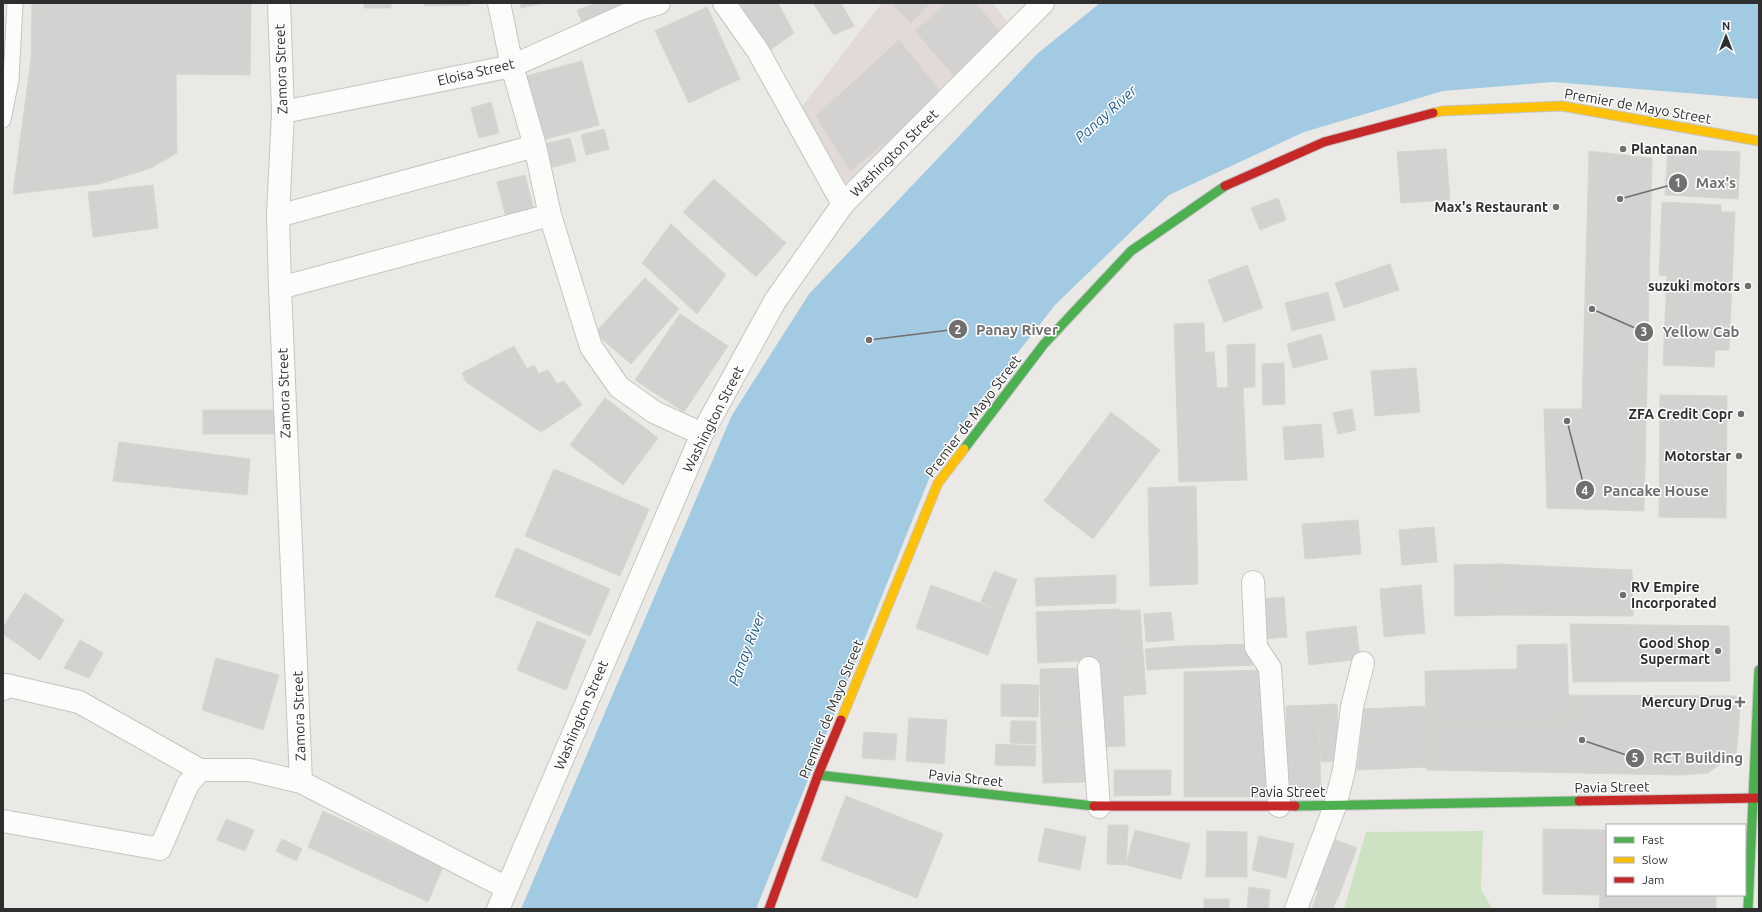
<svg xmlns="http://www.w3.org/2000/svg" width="1762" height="912" font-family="Ubuntu,sans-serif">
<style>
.medical{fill:#e2dad8}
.green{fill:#cce2c2}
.water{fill:#a2cbe3}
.building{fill:#d3d2d0;stroke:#d6d5d1}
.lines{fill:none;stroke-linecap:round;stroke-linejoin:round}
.lane-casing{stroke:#c5c5c5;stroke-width:17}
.street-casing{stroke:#c5c5c5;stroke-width:24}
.fast-casing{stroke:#c5c5c5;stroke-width:11}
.slow-casing{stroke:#c5c5c5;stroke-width:11}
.jam-casing{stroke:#c5c5c5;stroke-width:11}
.lane{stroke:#fcfcfb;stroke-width:15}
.street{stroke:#fcfcfb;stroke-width:22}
.fast{stroke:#4caf50;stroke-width:9}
.slow{stroke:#ffc107;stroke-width:9}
.jam{stroke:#c62828;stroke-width:9}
.poi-dot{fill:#706f6e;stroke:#fff;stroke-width:1.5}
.labels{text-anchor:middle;stroke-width:3;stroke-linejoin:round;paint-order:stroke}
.street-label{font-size:14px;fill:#2e2e2e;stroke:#fff}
.poi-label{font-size:14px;font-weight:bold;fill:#2e2e2e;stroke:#fff;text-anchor:end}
.water-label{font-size:15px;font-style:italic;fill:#1e5d91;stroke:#fff}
.leader{fill:none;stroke:#706f6e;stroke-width:1.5}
.callout-dot{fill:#706f6e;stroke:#fff;stroke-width:1.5}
.mark-label{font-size:12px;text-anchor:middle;font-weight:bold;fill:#fff}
.callout-label{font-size:15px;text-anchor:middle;font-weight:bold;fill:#706f6e;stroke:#fff;stroke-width:3;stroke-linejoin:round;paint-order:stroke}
</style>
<rect width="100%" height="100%" fill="#eae9e5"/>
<path class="medical" d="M 882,3 L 992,3 L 1007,21 L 847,186 L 801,108 Z"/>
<path class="green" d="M 1483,831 L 1481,889 L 1492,909 L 1344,909 L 1366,832 Z"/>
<path class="water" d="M 1100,3 L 1759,3 L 1759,99 L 1553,82 L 1443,91 L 1304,132 L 1169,195 L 1055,305 L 939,454 L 756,909 L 521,909 L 732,415 L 809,294 L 1037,54 Z"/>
<path class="building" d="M 32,3 L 251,3 L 250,75 L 176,74 L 177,153 L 151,168 L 99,184 L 13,194 L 31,59 Z
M 364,3 L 391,3 L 391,8 L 364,8 Z
M 424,3 L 469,3 L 469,5 L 424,6 Z
M 520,3 L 544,3 L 521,8 Z
M 597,3 L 652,3 L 584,28 L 577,10 Z
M 740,3 L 778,3 L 794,33 L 766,53 Z
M 813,3 L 841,3 L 854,26 L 834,35 Z
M 891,3 L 930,3 L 911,23 Z
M 947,3 L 975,3 L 1002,34 L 954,76 L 915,31 Z
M 707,7 L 740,79 L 689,103 L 655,31 Z
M 899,40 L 943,95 L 850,171 L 816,116 Z
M 582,61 L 599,125 L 543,140 L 526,76 Z
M 491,102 L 499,133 L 479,138 L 471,108 Z
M 604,129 L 609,149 L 586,155 L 581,135 Z
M 570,138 L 576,161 L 550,168 L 544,144 Z
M 1446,149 L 1450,200 L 1401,203 L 1397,152 Z
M 1668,149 L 1740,152 L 1738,199 L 1665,195 Z
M 1589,151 L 1652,158 L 1644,511 L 1547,508 L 1544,409 L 1582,409 Z
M 525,175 L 534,210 L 506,217 L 497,182 Z
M 714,179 L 786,243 L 756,277 L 683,212 Z
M 153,185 L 158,228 L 93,237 L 88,192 Z
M 1278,198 L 1286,220 L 1260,230 L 1251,208 Z
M 1662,202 L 1721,205 L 1721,212 L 1735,212 L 1729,350 L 1715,350 L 1714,367 L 1663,365 L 1667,276 L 1659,275 Z
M 671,224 L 726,275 L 697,314 L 642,263 Z
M 1390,264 L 1399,290 L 1344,308 L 1335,283 Z
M 1247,265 L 1263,308 L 1224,322 L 1208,280 Z
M 645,278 L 679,309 L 631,364 L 595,333 Z
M 1328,292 L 1335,320 L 1292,331 L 1285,303 Z
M 680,314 L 728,346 L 684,412 L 635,380 Z
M 1204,323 L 1205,352 L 1175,353 L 1174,324 Z
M 1321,334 L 1328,359 L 1293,368 L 1287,344 Z
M 1255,344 L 1255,387 L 1228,388 L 1227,345 Z
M 514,346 L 527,369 L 534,365 L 539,374 L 548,370 L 557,384 L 564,381 L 582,405 L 541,432 L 466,382 L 462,373 Z
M 1214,352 L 1217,388 L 1243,387 L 1247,480 L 1179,482 L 1175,353 Z
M 1284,363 L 1285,404 L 1263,405 L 1262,364 Z
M 1416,368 L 1420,412 L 1375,416 L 1371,371 Z
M 1660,395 L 1727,396 L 1726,518 L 1659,517 Z
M 605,398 L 658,438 L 623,485 L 570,445 Z
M 1352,409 L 1356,430 L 1338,434 L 1333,413 Z
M 203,410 L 275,410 L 275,434 L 203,434 Z
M 1111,412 L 1160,450 L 1093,539 L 1044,501 Z
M 1321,424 L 1324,457 L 1285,460 L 1283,427 Z
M 119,442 L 250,459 L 247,495 L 113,481 Z
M 554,469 L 649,509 L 620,576 L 525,536 Z
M 1196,486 L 1198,584 L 1150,586 L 1148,488 Z
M 1358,520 L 1361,554 L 1305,559 L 1302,524 Z
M 1434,527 L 1437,562 L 1402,565 L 1399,530 Z
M 516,548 L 610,589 L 590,636 L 495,596 Z
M 1498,564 L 1632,570 L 1633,616 L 1500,615 Z
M 1498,564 L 1500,615 L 1455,616 L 1454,565 Z
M 994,571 L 1017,580 L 1004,612 L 981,602 Z
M 1116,575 L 1116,603 L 1036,606 L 1035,578 Z
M 931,585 L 1004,612 L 988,655 L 916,628 Z
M 1421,585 L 1425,633 L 1384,637 L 1380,589 Z
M 25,593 L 64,620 L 40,660 L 3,634 L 3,627 Z
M 1284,597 L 1287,637 L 1264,639 L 1261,599 Z
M 1120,609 L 1125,746 L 1100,747 L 1097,660 L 1038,663 L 1036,612 Z
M 1140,610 L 1146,694 L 1123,696 L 1120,611 Z
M 1171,612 L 1174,640 L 1146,642 L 1144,614 Z
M 537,621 L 586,640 L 566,690 L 517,670 Z
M 1570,624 L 1729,626 L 1730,681 L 1573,682 Z
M 1356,626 L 1360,659 L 1309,665 L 1306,632 Z
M 80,640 L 103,653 L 89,678 L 64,668 Z
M 1252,644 L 1253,665 L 1183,668 L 1181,646 Z
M 1567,644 L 1569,720 L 1426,723 L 1425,671 L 1517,669 L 1517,645 Z
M 1181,646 L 1183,668 L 1147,670 L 1145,649 Z
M 216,658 L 279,675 L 263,730 L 202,710 Z
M 1085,668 L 1086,720 L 1041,721 L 1040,669 Z
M 1264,670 L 1273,797 L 1184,797 L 1184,672 Z
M 1001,684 L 1039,685 L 1038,717 L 1001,716 Z
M 1568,695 L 1740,696 L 1739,726 L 1736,753 L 1708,773 L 1680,775 L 1427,770 L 1426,723 L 1569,720 Z
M 1337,704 L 1339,761 L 1321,762 L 1318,705 Z
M 1318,705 L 1321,790 L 1288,790 L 1286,706 Z
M 1426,706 L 1427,767 L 1357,770 L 1364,709 Z
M 909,718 L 947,720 L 944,764 L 906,761 Z
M 1086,720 L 1088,782 L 1043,783 L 1041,721 Z
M 1011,721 L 1036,721 L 1036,744 L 1010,743 Z
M 864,732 L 897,734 L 895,760 L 862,758 Z
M 996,744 L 1036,746 L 1035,766 L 995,765 Z
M 1114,770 L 1171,770 L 1171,795 L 1114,796 Z
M 846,796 L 943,834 L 917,898 L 821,860 Z
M 323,811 L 443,867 L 428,902 L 308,847 Z
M 226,819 L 254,830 L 245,851 L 217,840 Z
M 1108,825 L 1128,825 L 1126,865 L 1107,864 Z
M 1045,828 L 1086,837 L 1080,870 L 1038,861 Z
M 1543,829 L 1607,830 L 1607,895 L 1721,895 L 1716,896 L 1716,909 L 1599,909 L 1600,895 L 1543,894 Z
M 1135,830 L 1190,844 L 1181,879 L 1126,865 Z
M 1207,831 L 1247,832 L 1247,877 L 1206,877 Z
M 1259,836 L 1294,844 L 1286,878 L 1252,870 Z
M 1330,838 L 1357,848 L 1338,898 L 1311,888 Z
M 282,839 L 302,849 L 296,861 L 276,851 Z
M 1249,887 L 1270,890 L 1268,909 L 1247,909 Z
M 1318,891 L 1337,898 L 1333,909 L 1312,909 Z
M 1204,899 L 1229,899 L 1229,909 L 1204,909 Z"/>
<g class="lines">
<defs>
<path id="lane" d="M 3,120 L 11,80 L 15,3"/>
<path id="street" d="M 279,3 L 283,112 L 278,216 L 280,288 L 301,782
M 499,3 L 512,66 L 535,146 L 550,215 L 591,347 L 619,387 L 654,412 L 702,434
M 724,3 L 758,51 L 843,204
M 283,112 L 512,66 L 637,10 L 659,3
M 278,216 L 535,146
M 280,288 L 550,215
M 1253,582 L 1256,647 L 1270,668 L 1279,806
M 1089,668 L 1099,807
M 3,689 L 6,685 L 79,702 L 200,770 L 250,770 L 301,782 L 507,888
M 3,821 L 160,849 L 188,784 L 200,770
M 498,909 L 702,434 L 775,301 L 843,204 L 1043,3
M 1296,909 L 1335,806 L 1344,770 L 1352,707 L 1363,663"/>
<path id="fast" d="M 964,449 L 1044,344 L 1131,251 L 1225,186
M 818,775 L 1094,806
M 1295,806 L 1579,801
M 1748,909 L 1759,670"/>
<path id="slow" d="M 1433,113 L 1442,111 L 1562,106 L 1759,141
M 841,720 L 938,483 L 964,449"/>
<path id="jam" d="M 1225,186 L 1324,142 L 1433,113
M 1579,801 L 1759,798
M 1094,806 L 1295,806
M 769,909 L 818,775 L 841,720"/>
</defs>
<use href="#lane" class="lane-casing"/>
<use href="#street" class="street-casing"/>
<use href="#fast" class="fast-casing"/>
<use href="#slow" class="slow-casing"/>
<use href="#jam" class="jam-casing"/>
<use href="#lane" class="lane"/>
<use href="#street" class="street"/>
<use href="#fast" class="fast"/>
<use href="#slow" class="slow"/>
<use href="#jam" class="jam"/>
</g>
<g class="poi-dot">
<circle cx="1623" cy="149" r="4"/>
<circle cx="1556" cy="207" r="4"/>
<circle cx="1748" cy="286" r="4"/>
<circle cx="1741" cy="414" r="4"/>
<circle cx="1739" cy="456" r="4"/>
<circle cx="1623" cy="595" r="4"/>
<circle cx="1718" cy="651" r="4"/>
<path d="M1738 696h4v4h4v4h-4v4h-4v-4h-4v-4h4z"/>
</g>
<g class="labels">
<g class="street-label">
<text transform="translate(281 69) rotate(-92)" y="5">Zamora Street</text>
<text transform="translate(476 72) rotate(-13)" y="5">Eloisa Street</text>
<text transform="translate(1638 106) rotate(10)" y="5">Premier de Mayo Street</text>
<text transform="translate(894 153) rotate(-45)" y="5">Washington Street</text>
<text transform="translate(284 393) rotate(-92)" y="5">Zamora Street</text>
<text transform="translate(973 416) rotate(-53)" y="5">Premier de Mayo Street</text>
<text transform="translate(713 419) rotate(-63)" y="5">Washington Street</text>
<text transform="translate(831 709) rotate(-68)" y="5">Premier de Mayo Street</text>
<text transform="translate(581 715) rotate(-67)" y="5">Washington Street</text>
<text transform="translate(299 716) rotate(-92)" y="5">Zamora Street</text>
<text transform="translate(966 778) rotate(6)" y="5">Pavia Street</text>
<text transform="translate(1612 787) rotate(-1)" y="5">Pavia Street</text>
<text x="1288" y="797">Pavia Street</text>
</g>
<g class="poi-label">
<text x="1631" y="154" text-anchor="start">Plantanan</text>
<text x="1548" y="212">Max's Restaurant</text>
<text x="1740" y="291">suzuki motors</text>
<text x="1733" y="419">ZFA Credit Copr</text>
<text x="1731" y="461">Motorstar</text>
<text x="1631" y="592" text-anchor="start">RV Empire<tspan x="1631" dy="16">Incorporated</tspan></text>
<text x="1710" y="648">Good Shop<tspan x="1710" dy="16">Supermart</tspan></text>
<text x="1732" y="707">Mercury Drug</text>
</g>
<g class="water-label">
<text transform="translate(1106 114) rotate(-42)" y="5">Panay River</text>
<text transform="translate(747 649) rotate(-69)" y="5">Panay River</text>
</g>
</g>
<path class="leader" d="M1620 199L1678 183M869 340L958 329M1592 309L1644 332M1567 421L1585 490M1582 740L1635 758"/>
<g class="callout-dot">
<circle cx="1620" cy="199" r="4"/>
<circle cx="869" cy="340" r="4"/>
<circle cx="1592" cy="309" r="4"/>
<circle cx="1567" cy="421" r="4"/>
<circle cx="1582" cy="740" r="4"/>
<circle cx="1678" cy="183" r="10"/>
<circle cx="958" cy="329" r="10"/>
<circle cx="1644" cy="332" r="10"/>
<circle cx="1585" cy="490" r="10"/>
<circle cx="1635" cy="758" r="10"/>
</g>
<g class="mark-label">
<text x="1678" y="187">1</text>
<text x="958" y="334">2</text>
<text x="1644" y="336">3</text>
<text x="1585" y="495">4</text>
<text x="1635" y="762">5</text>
</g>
<g class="callout-label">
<text x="1716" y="188">Max's</text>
<text x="1017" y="335">Panay River</text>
<text x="1701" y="337">Yellow Cab</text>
<text x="1656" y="496">Pancake House</text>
<text x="1698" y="763">RCT Building</text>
</g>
<rect width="1762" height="912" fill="none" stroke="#2e2e2e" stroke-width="8"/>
<rect x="1606" y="824" width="140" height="72" fill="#ffffff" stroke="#ababab"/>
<rect x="1614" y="837" width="20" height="6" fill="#4caf50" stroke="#ababab"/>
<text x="1642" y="844" font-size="12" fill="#2e2e2e">Fast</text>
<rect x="1614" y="857" width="20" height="6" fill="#ffc107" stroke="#ababab"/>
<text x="1642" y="864" font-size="12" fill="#2e2e2e">Slow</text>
<rect x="1614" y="877" width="20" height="6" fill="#c62828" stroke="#ababab"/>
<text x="1642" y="884" font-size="12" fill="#2e2e2e">Jam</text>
<g transform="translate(1726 36)" stroke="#ffffff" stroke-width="3" paint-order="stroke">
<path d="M0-3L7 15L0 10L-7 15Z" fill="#2e2e2e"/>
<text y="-6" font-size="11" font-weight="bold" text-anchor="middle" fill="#2e2e2e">N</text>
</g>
</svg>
